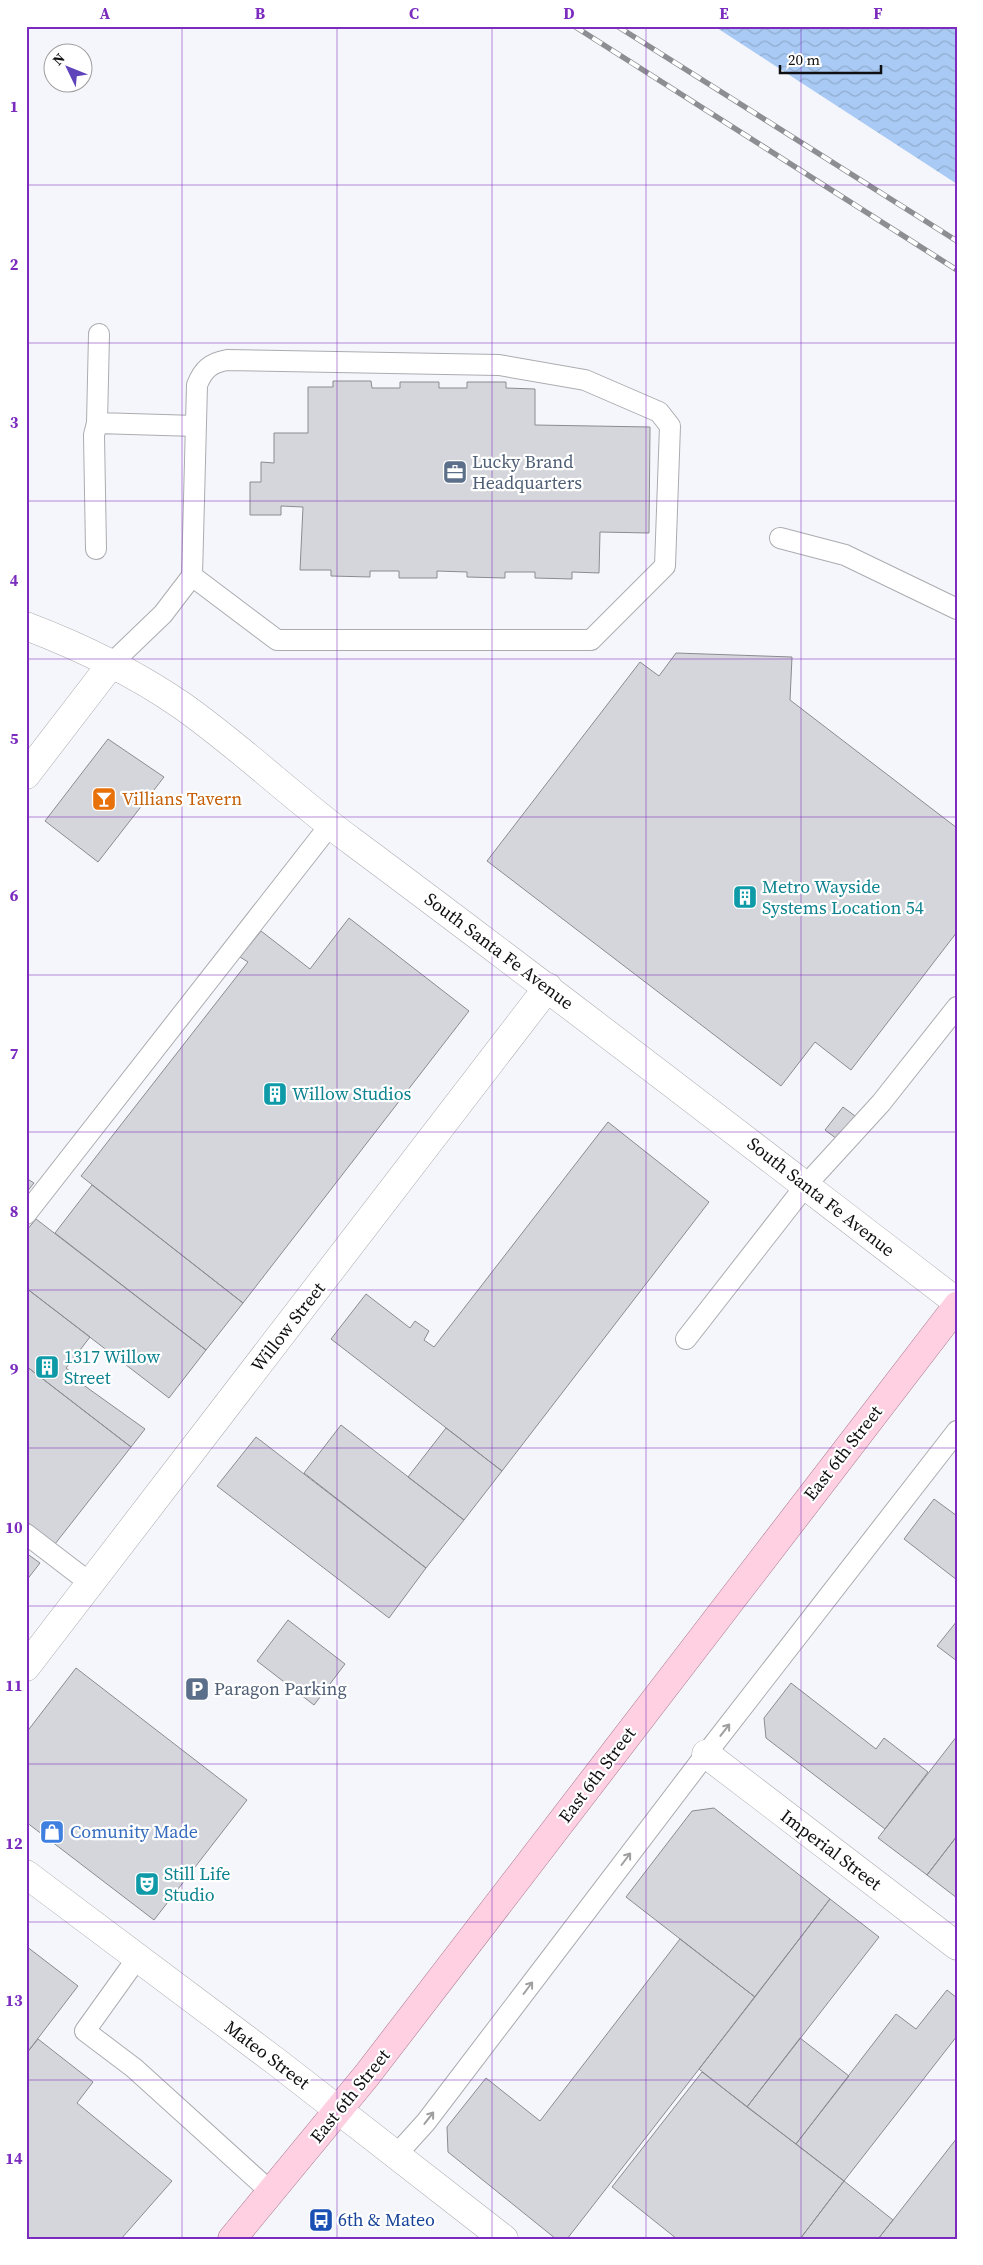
<svg xmlns="http://www.w3.org/2000/svg" width="983" height="2265" font-family="'Source Serif 4',serif">
<style>
.water{fill:url(#water-waves)}
.building{fill:#d5d6db;stroke:#8b8c90}
.lines{fill:none;stroke-linecap:round;stroke-linejoin:round}
.service-casing{stroke:#abacb0;stroke-width:22}
.minor-casing{stroke:#abacb0;stroke-width:29}
.tertiary-casing{stroke:#abacb0;stroke-width:29}
.primary-casing{stroke:#aa788c;stroke-width:29}
.service{stroke:#fff;stroke-width:20}
.minor{stroke:#fff;stroke-width:28}
.tertiary{stroke:#fff;stroke-width:28}
.primary{stroke:#fed0e2;stroke-width:28}
.rail-casing{stroke:#8d8e91;stroke-width:5.5}
.rail{stroke:#fff;stroke-width:4;stroke-dasharray:11;stroke-linecap:butt}
.oneway{stroke:#9f9fa0}
.grid{fill:none;stroke:#7b2cbf;stroke-width:1;stroke-opacity:0.55}
.labels{text-anchor:middle;stroke-width:4.5;stroke-linejoin:round;paint-order:stroke}
.service-label{font-size:18px;fill:#4e5e75;stroke:#fff;text-anchor:start}
.food-label{font-size:18px;fill:#c56008;stroke:#fff;text-anchor:start}
.culture-label{font-size:18px;fill:#0d838f;stroke:#fff;text-anchor:start}
.street-label{font-size:18px;fill:#0f0f11;stroke:#fff}
.shop-label{font-size:18px;fill:#366cbe;stroke:#fff;text-anchor:start}
.transit-label{font-size:18px;fill:#164399;stroke:#fff;text-anchor:start}
.neatline{fill:none;stroke:#7b2cbf;stroke-width:2}
.grid-label{font-size:16px;text-anchor:middle;font-weight:bold;fill:#7b2cbf}
</style>
<defs>
<pattern id="water-waves" width="16" height="10" patternUnits="userSpaceOnUse" patternTransform="scale(1.25)"><rect width="16" height="10" fill="#a9caf4"/><path d="M0 5q4-4 8 0t8 0" fill="none" stroke="#90acd0"/></pattern>
</defs>
<rect width="100%" height="100%" fill="#f5f6fb"/>
<path class="water" d="M 714,26 L 957,26 L 957,184 Z"/>
<path class="building" d="M 333,381 L 371,381 L 372,388 L 400,388 L 400,382 L 439,382 L 439,388 L 467,388 L 467,382 L 506,382 L 506,388 L 535,389 L 535,425 L 650,427 L 649,533 L 600,532 L 599,573 L 572,572 L 572,579 L 535,578 L 535,572 L 505,572 L 505,578 L 467,577 L 467,572 L 437,571 L 437,578 L 399,578 L 399,571 L 370,571 L 370,577 L 331,576 L 331,570 L 300,570 L 303,507 L 281,506 L 281,515 L 250,515 L 250,482 L 261,482 L 261,462 L 274,463 L 274,433 L 308,433 L 308,387 L 333,387 Z
M 676,653 L 792,657 L 790,700 L 957,828 L 957,932 L 851,1070 L 815,1042 L 781,1086 L 487,861 L 640,662 L 659,676 Z
M 108,739 L 164,777 L 98,862 L 45,821 Z
M 349,918 L 469,1011 L 243,1303 L 81,1176 L 248,962 L 240,957 L 261,931 L 310,969 Z
M 843,1107 L 855,1116 L 837,1139 L 825,1130 Z
M 608,1122 L 709,1202 L 502,1471 L 331,1339 L 366,1294 L 410,1328 L 415,1321 L 429,1331 L 424,1340 L 434,1347 Z
M 26,1178 L 34,1183 L 26,1193 Z
M 92,1185 L 243,1303 L 206,1350 L 55,1233 Z
M 36,1219 L 206,1350 L 169,1398 L 26,1288 L 26,1231 Z
M 26,1288 L 90,1337 L 66,1368 L 84,1382 L 82,1384 L 145,1429 L 131,1447 L 26,1366 Z
M 26,1366 L 131,1447 L 55,1544 L 26,1521 Z
M 341,1425 L 464,1520 L 426,1568 L 304,1473 Z
M 446,1428 L 502,1471 L 464,1520 L 408,1477 Z
M 256,1437 L 426,1568 L 389,1618 L 217,1486 Z
M 934,1499 L 957,1516 L 957,1580 L 904,1539 Z
M 26,1553 L 40,1563 L 26,1581 Z
M 288,1620 L 345,1664 L 314,1705 L 257,1661 Z
M 957,1621 L 957,1661 L 937,1646 Z
M 76,1668 L 247,1800 L 154,1920 L 26,1822 L 26,1733 Z
M 791,1683 L 876,1749 L 884,1738 L 928,1772 L 885,1829 L 766,1738 L 764,1718 Z
M 957,1736 L 957,1836 L 927,1875 L 878,1838 Z
M 714,1808 L 830,1899 L 755,1997 L 626,1897 L 692,1811 Z
M 957,1836 L 957,1898 L 927,1875 Z
M 830,1899 L 879,1937 L 747,2107 L 699,2069 Z
M 680,1939 L 755,1997 L 567,2239 L 556,2239 L 448,2152 L 447,2127 L 486,2078 L 540,2121 Z
M 26,1946 L 78,1986 L 26,2054 Z
M 947,1990 L 957,1998 L 957,2036 L 844,2181 L 796,2144 L 896,2014 L 916,2029 Z
M 800,2038 L 849,2076 L 796,2144 L 747,2107 Z
M 38,2039 L 93,2082 L 77,2103 L 172,2181 L 121,2239 L 26,2239 L 26,2054 Z
M 702,2072 L 844,2181 L 800,2239 L 677,2239 L 612,2187 Z
M 957,2138 L 957,2239 L 878,2239 L 893,2220 Z
M 844,2181 L 893,2220 L 878,2239 L 800,2239 Z"/>
<g class="lines">
<defs>
<path id="service" d="M 97,423 L 99,334
M 780,538 L 845,555 L 957,609
M 96,549 L 94,435 L 97,423 L 196,426
M 112,663 L 163,614 L 192,576 L 197,385 C 203,370 210,363 227,360 L 499,365 L 585,380 L 659,412 L 670,426 L 665,566 L 591,640 L 277,640 L 192,576
M 26,1214 L 330,825
M 686,1339 L 806,1185 L 881,1103 L 957,1007
M 26,1534 L 90,1583
M 138,1957 L 85,2031 L 134,2068 L 271,2192
M 397,2154 L 426,2122 L 706,1754 L 957,1431"/>
<path id="minor" d="M 26,775 L 112,663
M 26,1667 L 548,987
M 706,1754 L 957,1946"/>
<path id="tertiary" d="M 26,626 C 81,647 133,672 181,705 C 241,747 294,799 353,842 C 556,993 756,1148 957,1302
M 26,1874 L 278,2063 L 504,2239"/>
<path id="primary" d="M 232,2239 L 367,2075 L 957,1306"/>
</defs>
<use href="#service" class="service-casing"/>
<use href="#minor" class="minor-casing"/>
<use href="#tertiary" class="tertiary-casing"/>
<use href="#primary" class="primary-casing"/>
<use href="#service" class="service"/>
<use href="#minor" class="minor"/>
<use href="#tertiary" class="tertiary"/>
<use href="#primary" class="primary"/>
<defs>
<path id="rail" d="M 574,26 L 957,270
M 617,26 L 957,241"/>
</defs>
<use href="#rail" class="rail-casing"/>
<use href="#rail" class="rail"/>
</g>
<defs><path id="oneway-shaft" d="M-6 0H5M1.5-3L5.5 0L1.5 3" fill="none" stroke-width="1.6" stroke-linecap="round" stroke-linejoin="round" transform="scale(1.25)"/></defs>
<g class="oneway">
<use href="#oneway-shaft" transform="translate(725 1730) rotate(-52)"/>
<use href="#oneway-shaft" transform="translate(626 1859) rotate(-53)"/>
<use href="#oneway-shaft" transform="translate(528 1988) rotate(-53)"/>
<use href="#oneway-shaft" transform="translate(429 2118) rotate(-52)"/>
</g>
<path class="grid" d="M 182,26 L 182,2239M 337,26 L 337,2239M 492,26 L 492,2239M 646,26 L 646,2239M 801,26 L 801,2239M 26,185 L 957,185M 26,343 L 957,343M 26,501 L 957,501M 26,659 L 957,659M 26,817 L 957,817M 26,975 L 957,975M 26,1132 L 957,1132M 26,1290 L 957,1290M 26,1448 L 957,1448M 26,1606 L 957,1606M 26,1764 L 957,1764M 26,1922 L 957,1922M 26,2080 L 957,2080"/>
<defs>
<symbol id="office-square" viewBox="-11 -11 22 22"><rect x="-9" y="-9" width="18" height="18" rx="4" fill="#5c6f8a" stroke="#fff"/><path d="M-6-3h4V-5.5h4V-3h4V5H-6ZM-1-4.5V-3h2v-1.5ZM-6 0V1H6V0Z" fill="#fff"/></symbol>
<symbol id="bar-square" viewBox="-11 -11 22 22"><rect x="-9" y="-9" width="18" height="18" rx="4" fill="#e8710a" stroke="#fff"/><path d="M-6-5H6L.8 .8V4.5H3.5V6h-7V4.5H-.8V.8Z" fill="#fff"/></symbol>
<symbol id="building-square" viewBox="-11 -11 22 22"><rect x="-9" y="-9" width="18" height="18" rx="4" fill="#0f9aa8" stroke="#fff"/><path d="M-4-6H4V6H1V3H-1V6H-4ZM-2.5-4.3h1.7v1.8h-1.7ZM.8-4.3h1.7v1.8H.8ZM-2.5-1h1.7V.8h-1.7ZM.8-1h1.7V.8H.8Z" fill="#fff"/></symbol>
<symbol id="parking-square" viewBox="-11 -11 22 22"><rect x="-9" y="-9" width="18" height="18" rx="4" fill="#5c6f8a" stroke="#fff"/><path d="M-3.5-5.5H1a3.5 3.5 0 0 1 0 7H-1V5.5H-3.5ZM-1-3.4V-.6H.8a1.4 1.4 0 0 0 0-2.8Z" fill="#fff"/></symbol>
<symbol id="shop-square" viewBox="-11 -11 22 22"><rect x="-9" y="-9" width="18" height="18" rx="4" fill="#3f7fe0" stroke="#fff"/><path d="M-5-2.5h2.3a2.7 3.5 0 0 1 5.4 0H5L5.5 6h-11ZM-1.5-2.5h3a1.5 2.3 0 0 0-3 0Z" fill="#fff"/></symbol>
<symbol id="theatre-square" viewBox="-11 -11 22 22"><rect x="-9" y="-9" width="18" height="18" rx="4" fill="#0f9aa8" stroke="#fff"/><path d="M-5-5.5Q0-4 5-5.5V0Q5 5 0 6Q-5 5-5 0ZM-3.3-2.5H-1v1.5H-3.3ZM1-2.5H3.3v1.5H1ZM-2.8 1Q0 5.5 2.8 1Z" fill="#fff"/></symbol>
<symbol id="bus-square" viewBox="-11 -11 22 22"><rect x="-9" y="-9" width="18" height="18" rx="4" fill="#1a4fb4" stroke="#fff"/><path d="M-5-6H5V4H4V6H2V4H-2V6H-4V4H-5ZM-3.5-4V0h7V-4ZM-3.5 1.2v1.5H-2V1.2ZM2 1.2v1.5H3.5V1.2Z" fill="#fff"/></symbol>
</defs>
<g fill-rule="evenodd">
<use href="#office-square" x="441" y="458" width="28" height="28"/>
<use href="#bar-square" x="90" y="785" width="28" height="28"/>
<use href="#building-square" x="731" y="883" width="28" height="28"/>
<use href="#building-square" x="261" y="1080" width="28" height="28"/>
<use href="#building-square" x="33" y="1353" width="28" height="28"/>
<use href="#parking-square" x="183" y="1675" width="28" height="28"/>
<use href="#shop-square" x="38" y="1818" width="28" height="28"/>
<use href="#theatre-square" x="133" y="1870" width="28" height="28"/>
<use href="#bus-square" x="307" y="2206" width="28" height="28"/>
</g>
<g class="labels">
<g class="service-label">
<text x="472" y="468">Lucky Brand<tspan x="472" dy="21">Headquarters</tspan></text>
<text x="214" y="1695">Paragon Parking</text>
</g>
<g class="food-label">
<text x="122" y="805">Villians Tavern</text>
</g>
<g class="culture-label">
<text x="762" y="893">Metro Wayside<tspan x="762" dy="21">Systems Location 54</tspan></text>
<text x="292" y="1100">Willow Studios</text>
<text x="64" y="1363">1317 Willow<tspan x="64" dy="21">Street</tspan></text>
<text x="164" y="1880">Still Life<tspan x="164" dy="21">Studio</tspan></text>
</g>
<g class="street-label">
<text transform="translate(499 951) rotate(37)" y="6">South Santa Fe Avenue</text>
<text transform="translate(821 1197) rotate(38)" y="6">South Santa Fe Avenue</text>
<text transform="translate(288 1327) rotate(-52)" y="6">Willow Street</text>
<text transform="translate(843 1453) rotate(-52)" y="6">East 6th Street</text>
<text transform="translate(597 1775) rotate(-53)" y="6">East 6th Street</text>
<text transform="translate(831 1850) rotate(37)" y="6">Imperial Street</text>
<text transform="translate(267 2055) rotate(37)" y="6">Mateo Street</text>
<text transform="translate(350 2096) rotate(-51)" y="6">East 6th Street</text>
</g>
<g class="shop-label">
<text x="70" y="1838">Comunity Made</text>
</g>
<g class="transit-label">
<text x="338" y="2226">6th &amp; Mateo</text>
</g>
</g>
<rect width="983" height="2265" fill="none" stroke="#ffffff" stroke-width="55"/>
<g transform="translate(68 68) rotate(313)"><circle r="24" fill="#ffffff" stroke="#9f9fa0"/>
<path d="M0-4L9 19L0 12L-9 19Z" fill="#5f43bb"/>
<text y="-8" font-size="14" font-weight="bold" text-anchor="middle" fill="#0f0f11">N</text>
</g>
<path d="M780 65v8h101v-8" fill="none" stroke="#0f0f11" stroke-width="2.5"/>
<text x="788" y="65" font-size="15" fill="#0f0f11" stroke="#ffffff" stroke-width="4" paint-order="stroke">20 m</text>
<rect x="28" y="28" width="928" height="2210" class="neatline"/>
<g class="grid-label">
<text x="105" y="19">A</text>
<text x="260" y="19">B</text>
<text x="414" y="19">C</text>
<text x="569" y="19">D</text>
<text x="724" y="19">E</text>
<text x="878" y="19">F</text>
<text x="14" y="112">1</text>
<text x="14" y="270">2</text>
<text x="14" y="428">3</text>
<text x="14" y="586">4</text>
<text x="14" y="744">5</text>
<text x="14" y="901">6</text>
<text x="14" y="1059">7</text>
<text x="14" y="1217">8</text>
<text x="14" y="1375">9</text>
<text x="14" y="1533">10</text>
<text x="14" y="1691">11</text>
<text x="14" y="1849">12</text>
<text x="14" y="2006">13</text>
<text x="14" y="2164">14</text>
</g>
</svg>
